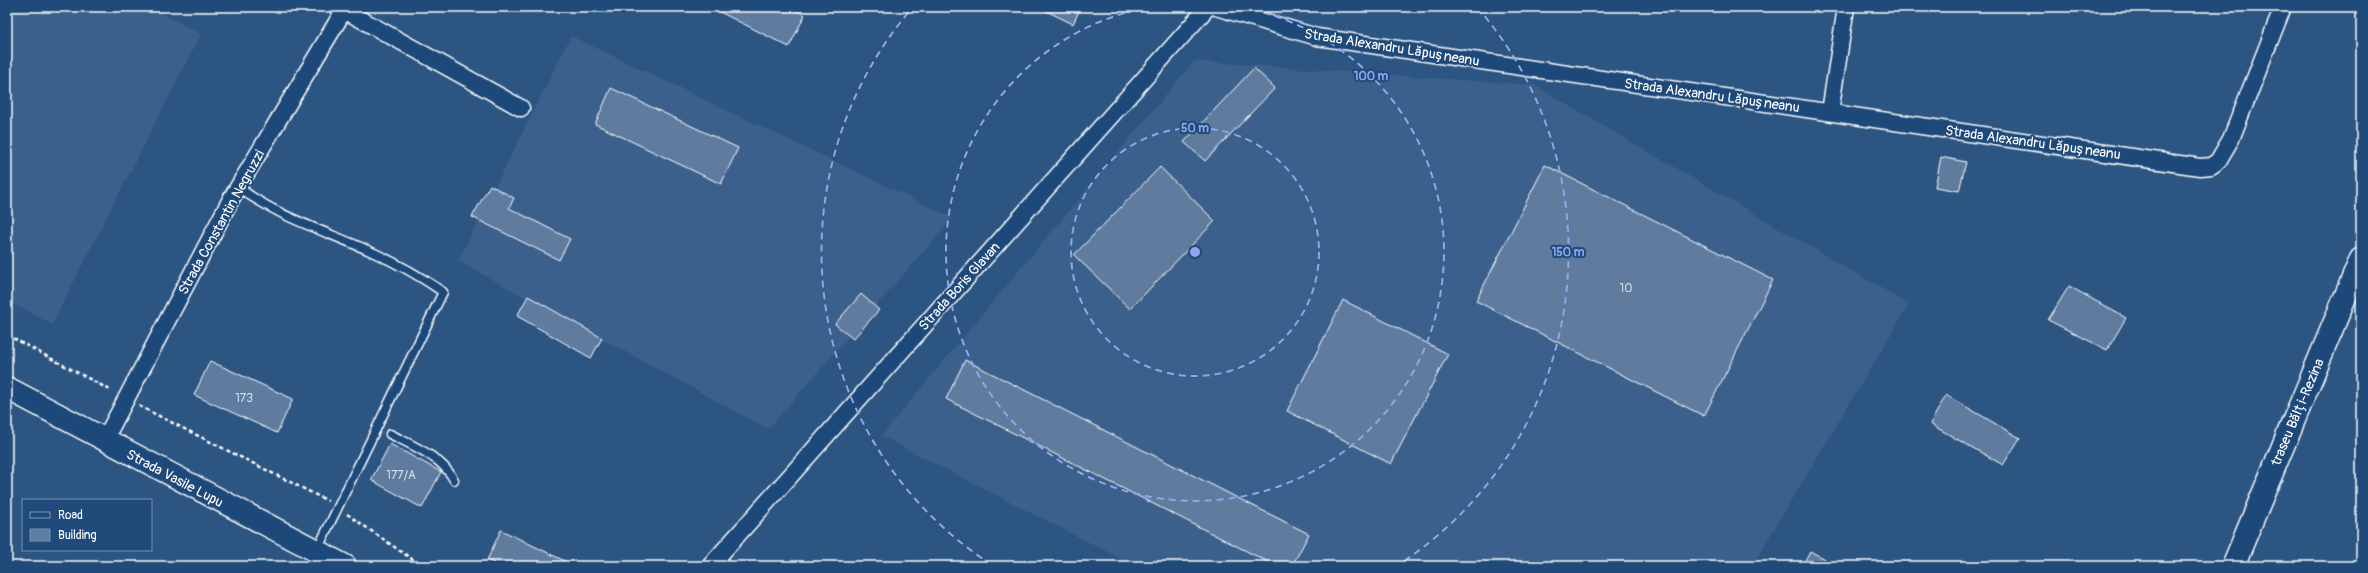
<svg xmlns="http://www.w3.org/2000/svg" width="2368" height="573" font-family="Pangolin,sans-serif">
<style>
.built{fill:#3b618b}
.building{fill:#5e7c9f;stroke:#fff}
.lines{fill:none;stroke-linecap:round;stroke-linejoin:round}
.lane-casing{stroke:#fff;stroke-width:11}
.street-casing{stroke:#fff;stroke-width:19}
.secondary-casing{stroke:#fff;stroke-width:25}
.primary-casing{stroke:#fff;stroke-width:25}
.path{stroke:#fff;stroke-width:2.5;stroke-dasharray:4 3;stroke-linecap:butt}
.lane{stroke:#1f4a7a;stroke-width:8}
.street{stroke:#1f4a7a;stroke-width:16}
.secondary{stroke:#1f4a7a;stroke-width:22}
.primary{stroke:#1f4a7a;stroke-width:22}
.ring{fill:none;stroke:#8ea6ec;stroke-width:2;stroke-dasharray:7 5}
.labels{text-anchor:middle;stroke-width:4;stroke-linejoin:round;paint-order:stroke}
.number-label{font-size:12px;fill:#d7dee7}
.street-label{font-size:14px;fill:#fff;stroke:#1f4a7a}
.centre{fill:#8ea6ec;stroke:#1f4a7a;stroke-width:2}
.ring-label{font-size:12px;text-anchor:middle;font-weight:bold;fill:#8ea6ec;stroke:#1f4a7a;stroke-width:4;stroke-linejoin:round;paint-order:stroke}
</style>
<rect width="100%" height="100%" fill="#2c5582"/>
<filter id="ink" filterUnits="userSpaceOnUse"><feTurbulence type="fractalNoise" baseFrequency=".025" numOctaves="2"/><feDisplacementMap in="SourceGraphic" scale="8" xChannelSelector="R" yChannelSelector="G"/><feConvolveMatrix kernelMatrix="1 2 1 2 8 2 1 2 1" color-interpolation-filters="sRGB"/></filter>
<g filter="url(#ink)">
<path class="built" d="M 7,7 L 150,7 L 201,34 L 52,324 L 7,301 Z
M 571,36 L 953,218 L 768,429 L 458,261 Z
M 1194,61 L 1534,85 L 1909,304 L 1752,566 L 1135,566 L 881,436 Z"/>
<path class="building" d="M 710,7 L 790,7 L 805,15 L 789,47 Z
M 1038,7 L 1081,7 L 1073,24 Z
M 1254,68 L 1275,88 L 1205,161 L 1184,142 Z
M 611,88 L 738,148 L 721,184 L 595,124 Z
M 1941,157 L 1966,162 L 1959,191 L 1935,187 Z
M 1545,165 L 1773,280 L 1704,416 L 1476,301 Z
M 1160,167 L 1215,221 L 1130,309 L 1074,255 Z
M 490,185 L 514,198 L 509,208 L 570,239 L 559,260 L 472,217 Z
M 2069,286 L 2126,318 L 2107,350 L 2048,320 Z
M 861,294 L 879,310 L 853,339 L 835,324 Z
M 528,296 L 602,338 L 591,358 L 517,316 Z
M 1343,300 L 1448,354 L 1391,464 L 1287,411 Z
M 965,360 L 1309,534 L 1292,566 L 1276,566 L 946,399 Z
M 210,361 L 293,399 L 277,433 L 194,395 Z
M 1946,395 L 2020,438 L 2003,465 L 1930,424 Z
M 390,444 L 441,472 L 422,508 L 371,480 Z
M 501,530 L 575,566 L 500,566 L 487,560 Z
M 1810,551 L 1837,566 L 1802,566 Z"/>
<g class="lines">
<defs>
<path id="lane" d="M 238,187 C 279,218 326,231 372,252 C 397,263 420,276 443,292 L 317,550
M 390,434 C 413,446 441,456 454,480"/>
<path id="street" d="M 1216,7 L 1317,37 L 2200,167 L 2211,166 L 2218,161 L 2231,139 L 2283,7
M 344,10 L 521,108
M 1830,112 L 1846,7
M 104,441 L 231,199 L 346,7
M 710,566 L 1208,7"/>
<path id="secondary" d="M 7,388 L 345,566"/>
<path id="primary" d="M 2233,566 L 2361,259"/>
</defs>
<use href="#lane" class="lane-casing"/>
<use href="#street" class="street-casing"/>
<use href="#secondary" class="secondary-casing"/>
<use href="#primary" class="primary-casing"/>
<path class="path" d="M 7,335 L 112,391
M 139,406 L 328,501
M 347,514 L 422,566"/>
<use href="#lane" class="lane"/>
<use href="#street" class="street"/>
<use href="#secondary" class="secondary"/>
<use href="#primary" class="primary"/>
</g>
</g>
<g class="ring">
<circle cx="1195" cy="252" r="124"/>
<path d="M1240 7A249 249 0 1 1 1150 7"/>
<path d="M992 565A373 373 0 0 1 913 7M1477 7A373 373 0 0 1 1398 565"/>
</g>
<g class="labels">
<g class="number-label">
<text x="1626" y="292">10</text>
<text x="244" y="402">173</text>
<text x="401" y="479">177/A</text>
</g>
<g class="street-label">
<text transform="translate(1392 47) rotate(9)" y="5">Strada Alexandru Lăpușneanu</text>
<text transform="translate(1712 95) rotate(8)" y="5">Strada Alexandru Lăpușneanu</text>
<text transform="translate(2033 142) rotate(8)" y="5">Strada Alexandru Lăpușneanu</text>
<text transform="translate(221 222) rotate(-61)" y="5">Strada Constantin Negruzzi</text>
<text transform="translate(959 286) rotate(-48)" y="5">Strada Boris Glavan</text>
<text transform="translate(2297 412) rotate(-67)" y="5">traseu Bălți-Rezina</text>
<text transform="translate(175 478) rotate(28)" y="5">Strada Vasile Lupu</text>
</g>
</g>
<circle cx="1195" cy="252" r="6" class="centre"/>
<g class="ring-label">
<text x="1371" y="80">100 m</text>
<text x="1195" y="132">50 m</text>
<text x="1568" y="256">150 m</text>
</g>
<rect width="2368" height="573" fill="none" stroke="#1f4a7a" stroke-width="24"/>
<rect x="12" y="12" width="2344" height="549" fill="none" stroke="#fff" stroke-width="1.5" filter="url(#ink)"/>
<rect x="22" y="499" width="130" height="52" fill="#1f4a7a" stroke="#7992af"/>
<rect x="30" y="512" width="20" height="6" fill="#1f4a7a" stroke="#7992af"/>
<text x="58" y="519" font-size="12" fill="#ffffff">Road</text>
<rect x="30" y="529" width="20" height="12" fill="#5e7c9f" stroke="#7992af"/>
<text x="58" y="539" font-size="12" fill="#ffffff">Building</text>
</svg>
